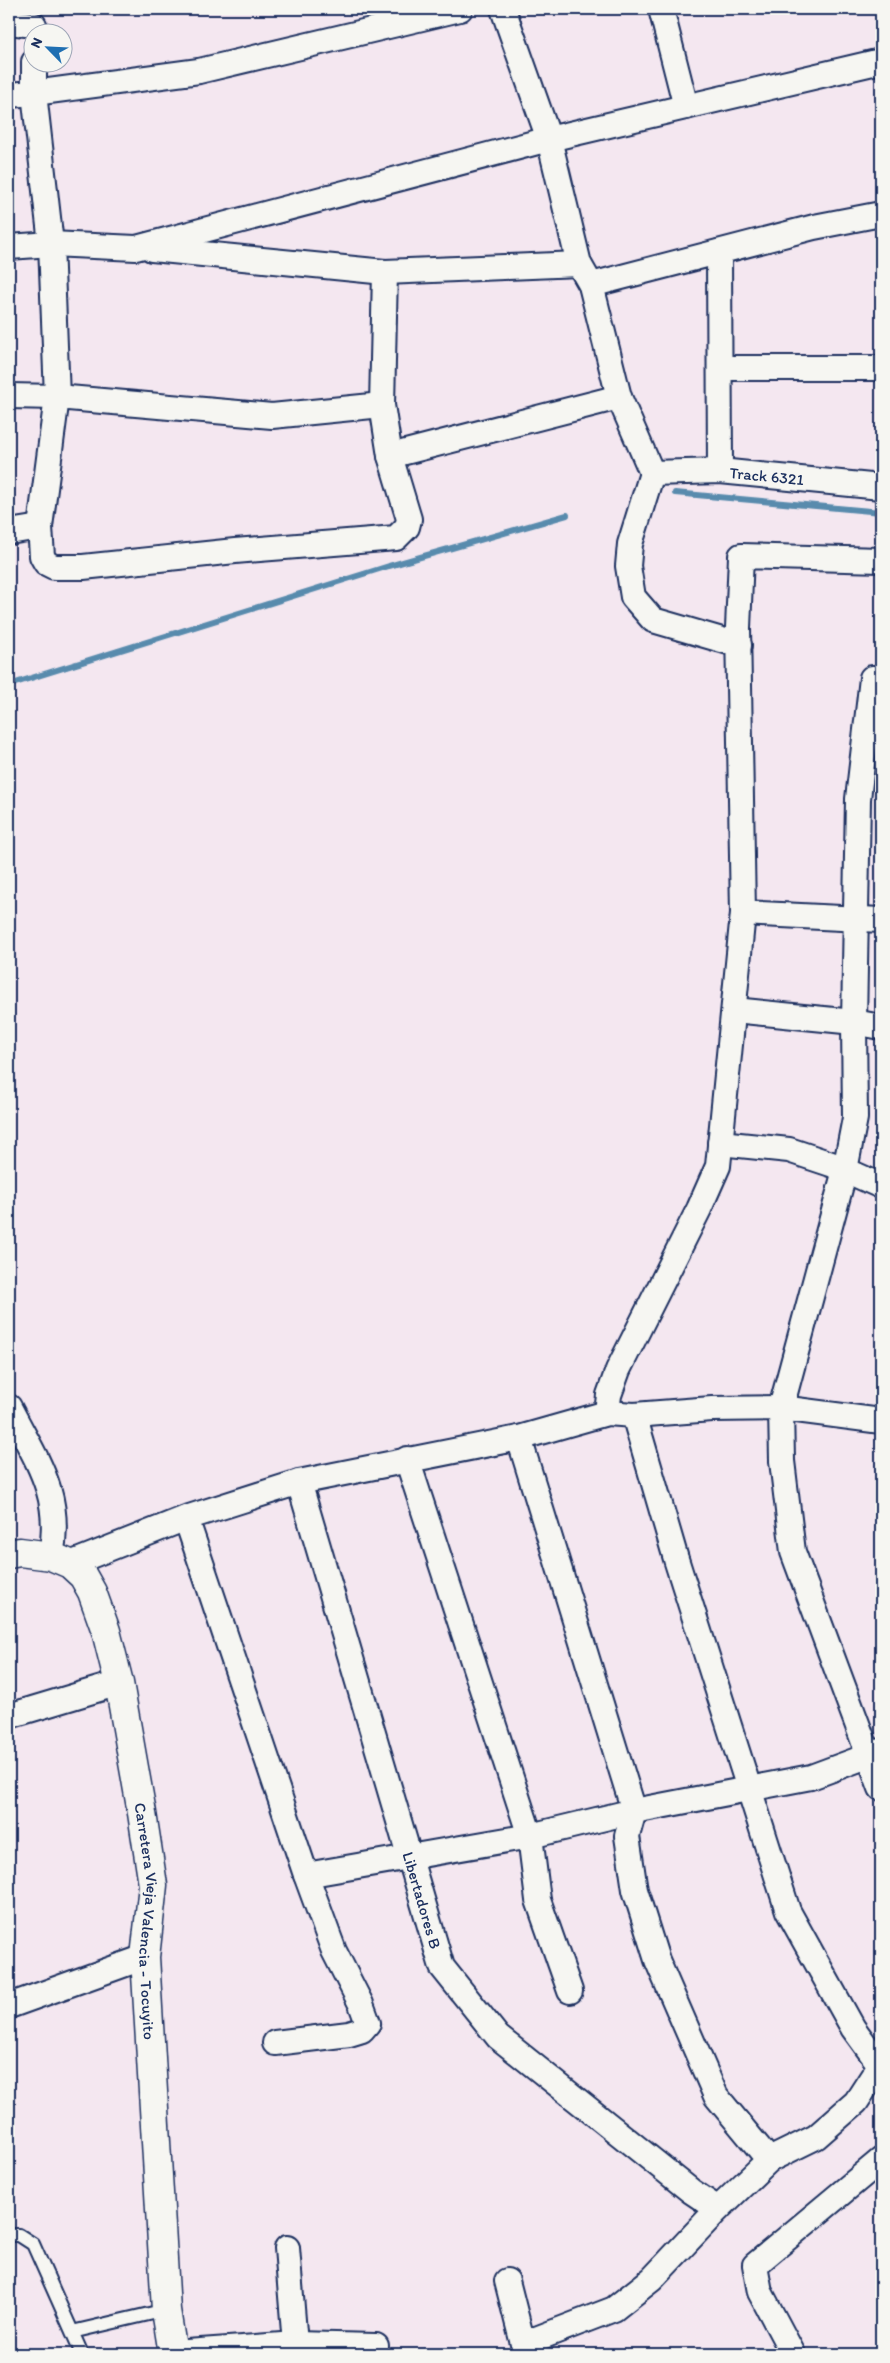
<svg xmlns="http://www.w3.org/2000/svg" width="890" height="2363" font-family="Itim,sans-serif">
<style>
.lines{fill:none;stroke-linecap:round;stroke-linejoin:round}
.stream{stroke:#588bad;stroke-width:6}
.lane-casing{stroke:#1b2f5e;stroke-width:16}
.street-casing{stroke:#1b2f5e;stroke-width:28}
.secondary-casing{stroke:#1b2f5e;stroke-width:31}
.lane{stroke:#f6f6f2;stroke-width:12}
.street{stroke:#f6f6f2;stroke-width:24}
.secondary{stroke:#f6f6f2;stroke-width:28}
.labels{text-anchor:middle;stroke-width:5;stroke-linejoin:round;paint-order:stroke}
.street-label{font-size:16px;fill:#1b2f5e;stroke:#f6f6f2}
</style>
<rect width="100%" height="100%" fill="#f4e7f0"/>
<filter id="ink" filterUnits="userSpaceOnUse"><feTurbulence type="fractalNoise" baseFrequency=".02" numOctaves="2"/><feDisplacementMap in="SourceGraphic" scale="10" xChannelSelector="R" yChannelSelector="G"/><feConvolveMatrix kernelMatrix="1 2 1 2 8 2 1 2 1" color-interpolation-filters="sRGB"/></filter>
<g filter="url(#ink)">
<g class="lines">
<path class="stream" d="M 675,493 L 881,512
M 9,685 L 389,566 L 567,515"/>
<defs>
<path id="lane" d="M 9,2235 L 19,2235 L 33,2244 L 82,2354
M 72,2332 L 166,2310"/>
<g id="street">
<path d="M 503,9 L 549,139 L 579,264 L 591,285 L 619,397 L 652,473 L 630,544 L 628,566 L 633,597 L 653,620 L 739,645"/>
<path d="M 661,9 L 686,107"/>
<path d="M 9,22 L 34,25"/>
<path d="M 34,62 L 34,93 L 51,244 L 57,397 L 40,527 L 42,556 L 46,563 L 54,567 L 83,567 L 235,551 L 396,538 L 407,527 L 409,519 L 390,456 L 382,405 L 385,272"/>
<path d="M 9,95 L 34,93 L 199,71 L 460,9"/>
<path d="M 9,247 L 51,244 L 136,248 L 549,139 L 881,61"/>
<path d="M 152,249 L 385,272 L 579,264"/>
<path d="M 719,252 L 720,471"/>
<path d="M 591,285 L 814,227 L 881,214"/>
<path d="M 721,368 L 881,368"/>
<path d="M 9,396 L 57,397 L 272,416 L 382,405"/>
<path d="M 390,456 L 619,397"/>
<path id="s1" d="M 652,473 L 720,471 L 881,487"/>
<path d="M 9,532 L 40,527"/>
<path d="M 881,679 L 872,678 L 858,799 L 854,1022 L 855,1118 L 845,1170 L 781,1408 L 782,1461 L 793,1552 L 881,1788"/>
<path d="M 743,913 L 881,920"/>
<path d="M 734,1010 L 854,1022 L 881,1027"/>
<path d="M 720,1143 L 789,1150 L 834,1165 L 881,1186"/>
<path d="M 9,1407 C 36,1460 63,1494 51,1556"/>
<path d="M 607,1413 L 609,1395 L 618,1370 L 699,1209 L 718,1166 L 743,913 L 738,628 L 741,556 L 881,560"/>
<path d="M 519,1438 L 634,1811 L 627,1836 L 635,1890 L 657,1960 L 716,2096 L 769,2160"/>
<path d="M 407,1459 L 530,1836 L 538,1900 L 570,1991"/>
<path id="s2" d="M 299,1482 L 442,1967 L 498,2037 L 691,2191 L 718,2209"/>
<path d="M 186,1518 L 306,1875 L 334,1951 L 361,2004 L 368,2023 L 362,2030 L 349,2034 L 275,2043"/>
<path d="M 70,1564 L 186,1518 L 299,1482 L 519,1438 L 607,1413 L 634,1415 L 712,1409 L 781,1408 L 881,1421"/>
<path d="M 9,1716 L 119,1683"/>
<path d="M 306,1875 L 530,1836 L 634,1811 L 811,1777 L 881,1751"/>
<path d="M 9,2006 L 145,1957"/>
<path d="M 287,2248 L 295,2344"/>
<path d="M 507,2281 L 523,2344 L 614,2309 L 652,2279 L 718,2209 L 769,2160 L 816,2137 L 856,2102 L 880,2065 L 853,2028 L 788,1911 L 676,1559 L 634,1415"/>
<path d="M 173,2353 L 295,2344 L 376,2346"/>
<path d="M 793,2354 L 760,2292 L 755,2265 L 881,2160"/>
</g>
<g id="secondary">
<path id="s3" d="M 9,1554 L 20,1552 L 51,1556 L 70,1564 L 83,1576 L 92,1592 L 106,1631 L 119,1683 L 142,1813 L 153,1885 L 145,1957 L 166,2310 L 173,2354"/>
</g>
</defs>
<use href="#lane" class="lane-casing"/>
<use href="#street" class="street-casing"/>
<use href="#secondary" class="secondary-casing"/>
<use href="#lane" class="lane"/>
<use href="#street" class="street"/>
<use href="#secondary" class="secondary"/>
</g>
</g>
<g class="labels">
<g class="street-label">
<text dy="6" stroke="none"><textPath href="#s1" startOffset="115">Track 6321</textPath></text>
<text dy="6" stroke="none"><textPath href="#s2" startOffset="436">Libertadores B</textPath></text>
<text dy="6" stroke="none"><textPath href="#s3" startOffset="435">Carretera Vieja Valencia - Tocuyito</textPath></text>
</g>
</g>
<rect width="890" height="2363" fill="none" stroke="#f6f6f2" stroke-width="30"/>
<rect x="15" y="15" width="860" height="2333" fill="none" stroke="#1b2f5e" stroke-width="2" filter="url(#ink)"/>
<g transform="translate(48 48) rotate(294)"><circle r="24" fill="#f6f6f2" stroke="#9ea6b7"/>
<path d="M0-4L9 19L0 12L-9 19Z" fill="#1f6fb2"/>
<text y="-8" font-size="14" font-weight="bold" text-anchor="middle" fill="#1b2f5e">N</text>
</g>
</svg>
